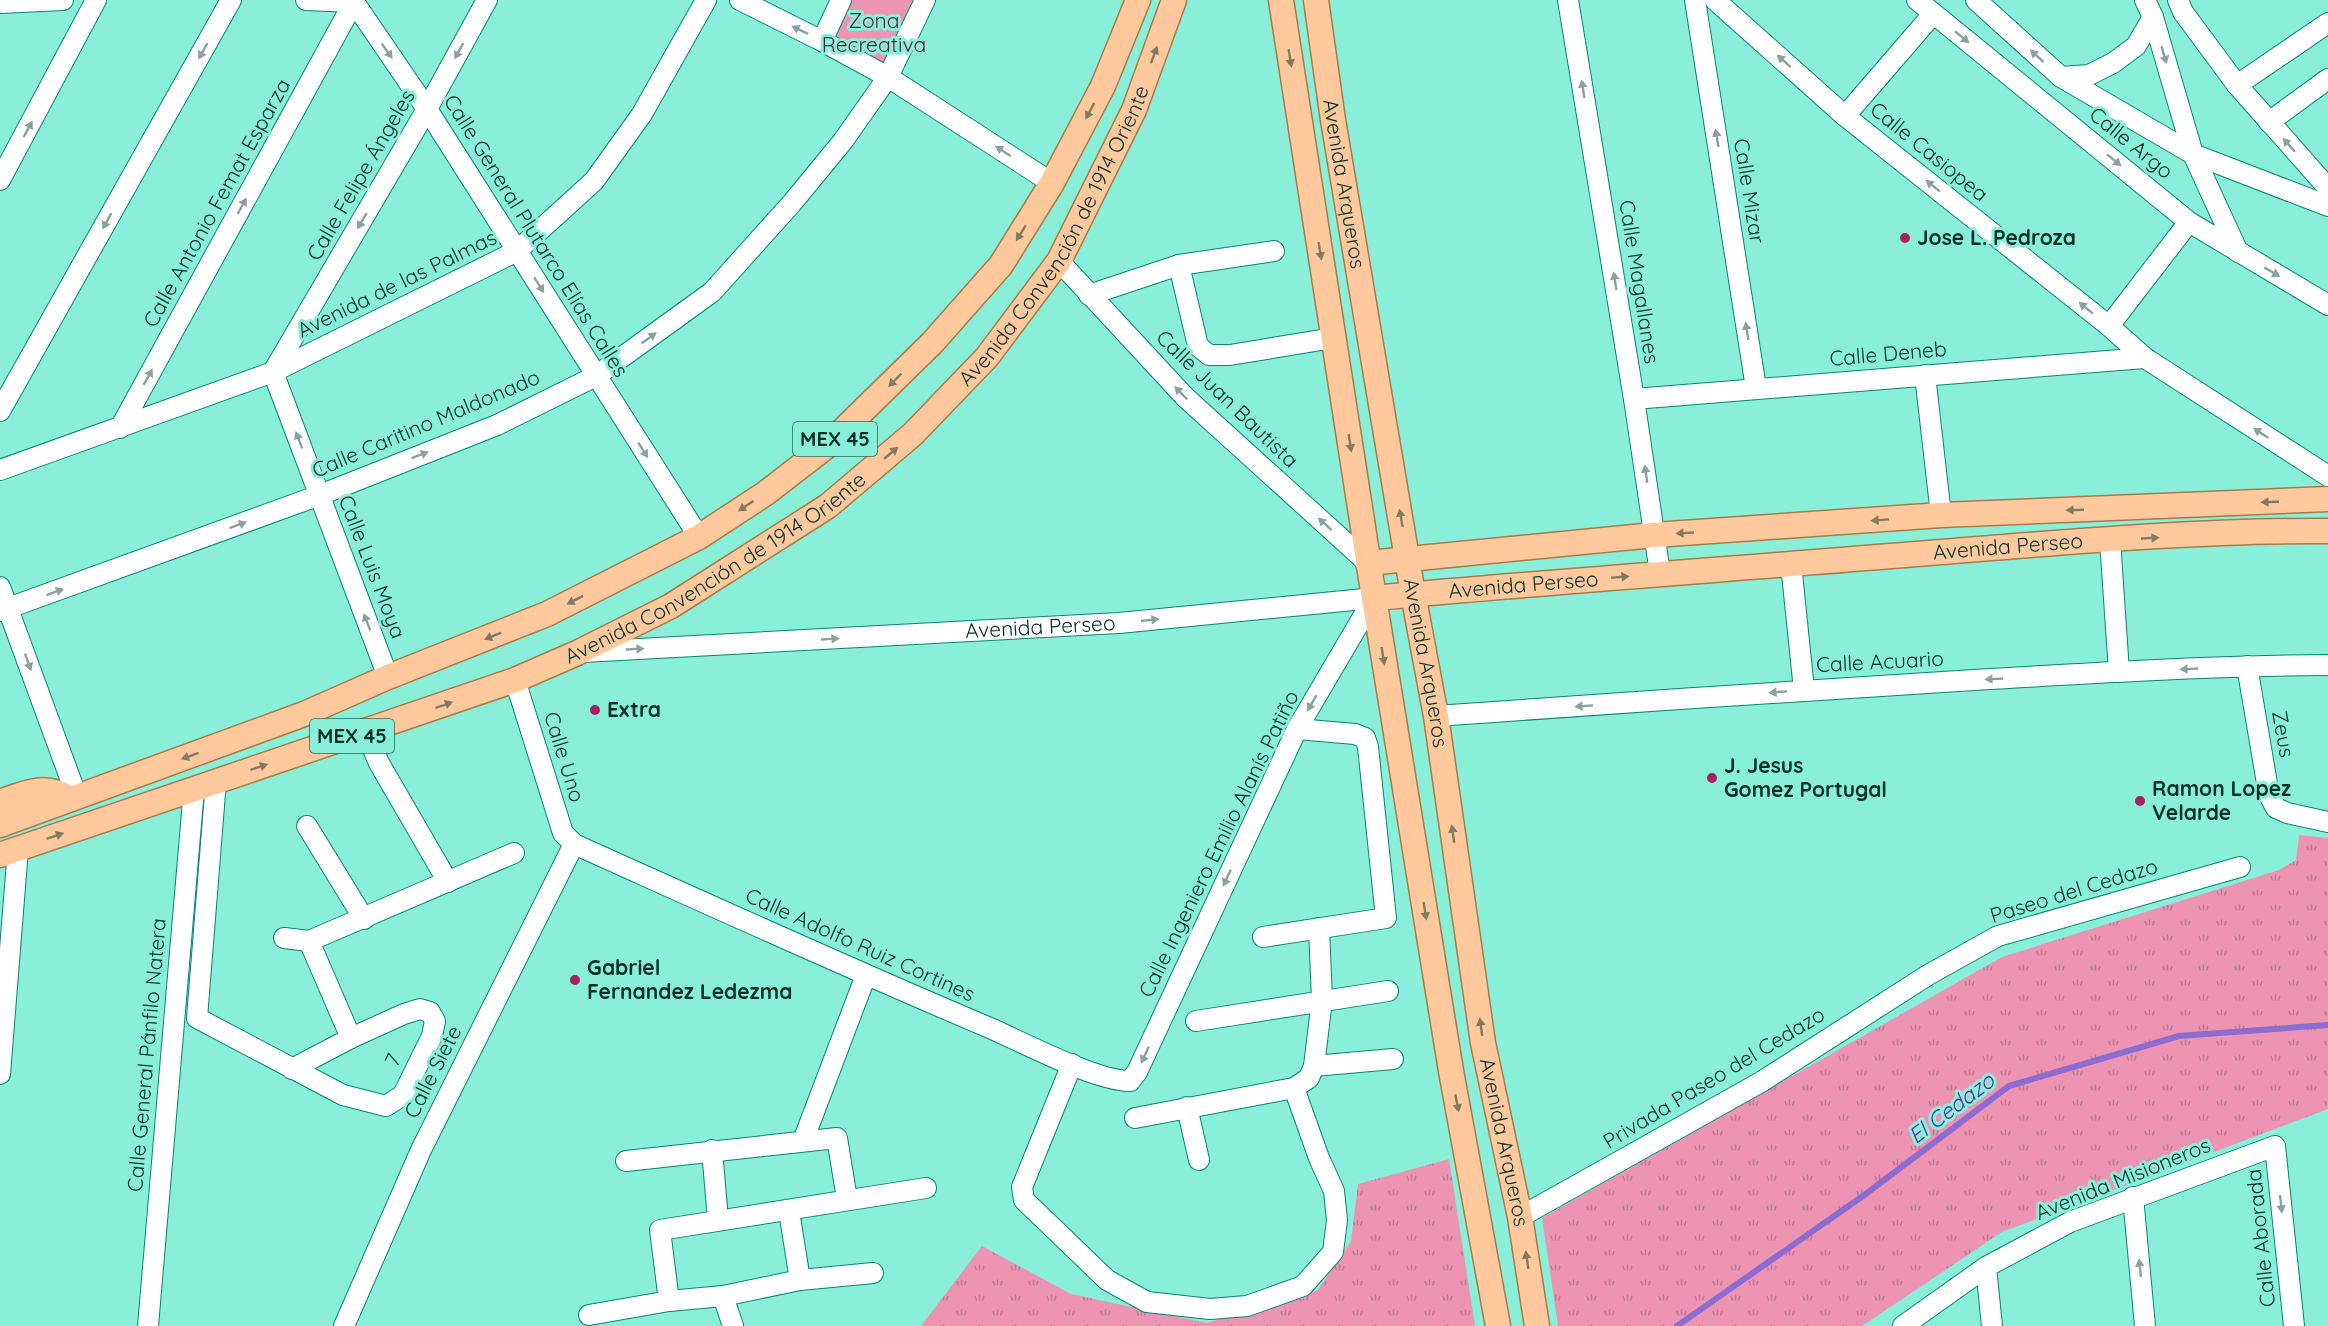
<svg xmlns="http://www.w3.org/2000/svg" width="2328" height="1326" font-family="Quicksand,sans-serif">
<style>
.grass{fill:url(#grass-tufts)}
.green{fill:#ed94b3}
.lines{fill:none;stroke-linecap:round;stroke-linejoin:round}
.stream{stroke:#8d6bcf;stroke-width:6}
.minor-casing{stroke:#048672;stroke-width:22}
.major-casing{stroke:#a67b49;stroke-width:27}
.minor{stroke:#fff;stroke-width:20}
.major{stroke:#ffc89d;stroke-width:24}
.oneway{fill:#8ca19e}
.oneway2{fill:#807c62}
.poi-dot{fill:#aa2062;stroke:#8aefd8;stroke-width:2}
.labels{text-anchor:middle;stroke-width:6;stroke-linejoin:round;paint-order:stroke}
.shield{fill:#8aefd8;stroke:#29695c;stroke-width:1.5}
.shield-label{font-size:20px;font-weight:bold;fill:#002f27}
.park-label{font-size:21px;fill:#611939;stroke:#8aefd8}
.street-label{font-size:21px;fill:#002f27;stroke:#8aefd8}
.poi-label{font-size:21px;font-weight:bold;fill:#002f27;stroke:#8aefd8;text-anchor:start}
.water-label{font-size:22px;font-style:italic;fill:#5c29a0;stroke:#8aefd8}
</style>
<defs>
<pattern id="grass-tufts" width="24" height="20" patternUnits="userSpaceOnUse" patternTransform="scale(1.5)"><rect width="24" height="20" fill="#ed94b3"/><path d="M3 7l-1-3M5 7V3M7 7l1-3M15 17l-1-3M17 17v-4M19 17l1-3" fill="none" stroke="#be7992"/></pattern>
</defs>
<rect width="100%" height="100%" fill="#8aefd8"/>
<path class="grass" d="M 2299,835 L 2328,838 L 2328,1109 L 2002,1232 L 1862,1326 L 1558,1326 L 1542,1218 L 2002,957 L 2279,870 L 2296,860 Z
M 1449,1159 L 1475,1326 L 921,1326 L 982,1246 L 1071,1294 L 1207,1323 L 1318,1290 L 1351,1241 L 1358,1184 Z"/>
<path class="green" d="M 841,0 L 925,0 L 888,77 L 822,41 Z"/>
<g class="lines">
<path class="stream" d="M 1677,1326 L 1863,1196 L 2009,1086 L 2179,1036 L 2328,1025"/>
<defs>
<g id="minor">
<path d="M 306,0 L 354,2 L 427,109 L 699,537"/>
<path d="M 740,0 L 822,41 L 888,77 L 1052,183"/>
<path d="M 1568,0 L 1634,399 L 1660,573"/>
<path d="M 1695,0 L 1756,388"/>
<path d="M 1715,0 L 1845,116 L 2109,326 L 2145,358 L 2328,476"/>
<path d="M 1917,0 L 2189,222 L 2328,305"/>
<path d="M 1976,0 L 2061,77 L 2193,154 L 2328,206"/>
<path d="M 2145,0 L 2153,17 L 2193,154 L 2238,252"/>
<path d="M 2178,0 L 2183,12 L 2237,85 L 2328,188"/>
<path d="M 0,3 L 63,0"/>
<path d="M 822,41 L 841,0"/>
<path d="M 2061,77 L 2089,75 L 2113,63 L 2136,46 L 2153,17"/>
<path d="M 2237,85 L 2328,23"/>
<path d="M 1845,116 L 1933,14"/>
<path d="M 2269,122 L 2328,79"/>
<path d="M 0,180 L 96,0"/>
<path d="M 1059,261 L 1185,397 L 1368,563"/>
<path d="M 1179,265 L 1198,346 L 1209,355 L 1230,355 L 1333,338"/>
<path d="M 1089,295 L 1179,265 L 1274,251"/>
<path d="M 2109,326 L 2189,222"/>
<path d="M 1925,375 L 1941,515"/>
<path d="M 1634,399 L 2145,358"/>
<path d="M 0,411 L 231,0"/>
<path d="M 120,428 L 355,0"/>
<path d="M 0,470 L 273,372 L 517,251 L 594,181 L 642,114 L 706,0"/>
<path d="M 2110,540 L 2119,672"/>
<path d="M 1791,564 L 1804,690"/>
<path d="M 0,587 L 77,797"/>
<path d="M 0,611 L 320,495 L 497,425 L 596,376 L 712,292 L 792,203 L 843,141 L 888,77 L 925,0"/>
<path id="s1" d="M 583,652 L 1119,623 L 1374,598"/>
<path d="M 2247,666 L 2269,795 L 2276,808 L 2287,813 L 2328,822"/>
<path d="M 388,677 L 273,372 L 427,109 L 487,0"/>
<path d="M 515,680 L 563,833 L 574,844 C 712,906 850,969 990,1028 C 1024,1043 1096,1081 1130,1081 L 1137,1072 L 1297,729 L 1374,598"/>
<path d="M 1436,716 C 1615,703 1795,691 1974,680 C 2092,673 2210,666 2328,665"/>
<path d="M 365,731 L 379,763 L 448,882"/>
<path d="M 216,781 L 197,1018 L 343,1095 L 386,1106 L 403,1095 L 432,1036 L 435,1021 L 430,1012 L 420,1009 L 404,1014 L 351,1038 L 292,1069"/>
<path d="M 307,826 L 364,919"/>
<path d="M 1263,937 L 1386,918 L 1368,747 L 1365,738 L 1355,734 L 1297,729"/>
<path d="M 284,938 L 309,941 L 514,853"/>
<path d="M 309,941 L 351,1038"/>
<path d="M 1196,1021 L 1388,991"/>
<path d="M 1072,1064 L 1022,1187 L 1024,1200 L 1107,1280 L 1147,1302 L 1210,1309 L 1247,1306 L 1303,1286 L 1333,1252 L 1337,1220 L 1334,1191 L 1319,1158 L 1294,1088"/>
<path d="M 1314,1066 L 1393,1059"/>
<path d="M 0,1074 L 18,849"/>
<path d="M 1187,1107 L 1199,1160"/>
<path d="M 1135,1118 L 1294,1088 L 1309,1078 L 1314,1066 L 1322,1000 L 1319,928"/>
<path d="M 803,1141 L 866,975"/>
<path d="M 712,1150 L 718,1220"/>
<path d="M 626,1161 L 837,1138 L 847,1199"/>
<path d="M 2133,1197 L 2145,1326"/>
<path d="M 789,1211 L 800,1280"/>
<path d="M 1520,1217 L 1761,1082 L 1928,975 L 1998,936 L 2240,867"/>
<path d="M 1986,1267 L 1992,1326"/>
<path d="M 723,1296 L 733,1326"/>
<path d="M 669,1301 L 660,1230 L 926,1188"/>
<path d="M 589,1315 L 669,1301 L 723,1296 L 800,1280 L 873,1273"/>
<path d="M 148,1326 L 194,789"/>
<path d="M 344,1326 L 421,1150 L 574,844"/>
<path d="M 1903,1326 L 1986,1267 L 2070,1222 L 2275,1146 L 2294,1326"/>
</g>
<g id="major">
<path d="M 1281,0 L 1374,598 L 1451,1071 L 1498,1326"/>
<path id="s2" d="M 1316,0 L 1333,120 L 1413,594 L 1436,716 L 1483,1043 L 1520,1217 L 1537,1326"/>
<path d="M 1368,563 L 1654,535 L 1941,515 L 2328,499"/>
<path id="s3" d="M 1374,598 C 1546,582 1719,570 1891,556 C 2036,545 2183,530 2328,531"/>
<path d="M 0,802 C 26,792 46,783 71,799"/>
<path d="M 0,825 L 304,714 L 388,677 L 547,614 L 699,537 L 766,493 L 828,445 L 933,342 L 1001,265 L 1052,183 L 1103,86 L 1138,0"/>
<path id="s4" d="M 0,855 L 515,680 L 577,653 L 671,606 L 828,506 L 913,434 L 987,357 L 1059,261 L 1134,110 L 1174,0"/>
</g>
</defs>
<use href="#minor" class="minor-casing"/>
<use href="#major" class="major-casing"/>
<use href="#minor" class="minor"/>
<use href="#major" class="major"/>
</g>
<defs><path id="oneway-solid" d="M-6-.8H1V-3.2L6.5 0L1 3.2V.8H-6Z" transform="scale(1.5)"/></defs>
<g class="oneway">
<use href="#oneway-solid" transform="translate(800 30) rotate(-154)"/>
<use href="#oneway-solid" transform="translate(1962 37) rotate(39)"/>
<use href="#oneway-solid" transform="translate(203 51) rotate(119)"/>
<use href="#oneway-solid" transform="translate(387 51) rotate(55)"/>
<use href="#oneway-solid" transform="translate(459 51) rotate(118)"/>
<use href="#oneway-solid" transform="translate(2164 55) rotate(74)"/>
<use href="#oneway-solid" transform="translate(2037 56) rotate(-138)"/>
<use href="#oneway-solid" transform="translate(1784 61) rotate(-138)"/>
<use href="#oneway-solid" transform="translate(1583 89) rotate(-99)"/>
<use href="#oneway-solid" transform="translate(28 129) rotate(-62)"/>
<use href="#oneway-solid" transform="translate(1717 138) rotate(-99)"/>
<use href="#oneway-solid" transform="translate(2289 145) rotate(-131)"/>
<use href="#oneway-solid" transform="translate(1003 151) rotate(-147)"/>
<use href="#oneway-solid" transform="translate(2114 160) rotate(39)"/>
<use href="#oneway-solid" transform="translate(1933 186) rotate(-141)"/>
<use href="#oneway-solid" transform="translate(242 206) rotate(-61)"/>
<use href="#oneway-solid" transform="translate(107 221) rotate(119)"/>
<use href="#oneway-solid" transform="translate(362 221) rotate(120)"/>
<use href="#oneway-solid" transform="translate(2272 272) rotate(30)"/>
<use href="#oneway-solid" transform="translate(1615 281) rotate(-99)"/>
<use href="#oneway-solid" transform="translate(539 285) rotate(58)"/>
<use href="#oneway-solid" transform="translate(2086 308) rotate(-141)"/>
<use href="#oneway-solid" transform="translate(1747 331) rotate(-99)"/>
<use href="#oneway-solid" transform="translate(649 338) rotate(-36)"/>
<use href="#oneway-solid" transform="translate(148 377) rotate(-61)"/>
<use href="#oneway-solid" transform="translate(1181 393) rotate(-134)"/>
<use href="#oneway-solid" transform="translate(2261 433) rotate(-147)"/>
<use href="#oneway-solid" transform="translate(299 440) rotate(-111)"/>
<use href="#oneway-solid" transform="translate(643 450) rotate(58)"/>
<use href="#oneway-solid" transform="translate(420 455) rotate(-21)"/>
<use href="#oneway-solid" transform="translate(1646 474) rotate(-98)"/>
<use href="#oneway-solid" transform="translate(1325 524) rotate(-138)"/>
<use href="#oneway-solid" transform="translate(238 525) rotate(-20)"/>
<use href="#oneway-solid" transform="translate(55 592) rotate(-20)"/>
<use href="#oneway-solid" transform="translate(1150 620) rotate(-6)"/>
<use href="#oneway-solid" transform="translate(367 622) rotate(-111)"/>
<use href="#oneway-solid" transform="translate(830 639) rotate(-3)"/>
<use href="#oneway-solid" transform="translate(635 649) rotate(-3)"/>
<use href="#oneway-solid" transform="translate(28 662) rotate(70)"/>
<use href="#oneway-solid" transform="translate(2189 669) rotate(177)"/>
<use href="#oneway-solid" transform="translate(1994 679) rotate(177)"/>
<use href="#oneway-solid" transform="translate(1778 692) rotate(176)"/>
<use href="#oneway-solid" transform="translate(1312 703) rotate(120)"/>
<use href="#oneway-solid" transform="translate(1584 706) rotate(176)"/>
<use href="#oneway-solid" transform="translate(1227 878) rotate(115)"/>
<use href="#oneway-solid" transform="translate(1145 1055) rotate(115)"/>
<use href="#oneway-solid" transform="translate(2281 1204) rotate(84)"/>
<use href="#oneway-solid" transform="translate(2140 1268) rotate(-96)"/>
</g>
<g class="oneway2">
<use href="#oneway-solid" transform="translate(1154 55) rotate(-70)"/>
<use href="#oneway-solid" transform="translate(1290 58) rotate(81)"/>
<use href="#oneway-solid" transform="translate(1090 111) rotate(118)"/>
<use href="#oneway-solid" transform="translate(1021 233) rotate(122)"/>
<use href="#oneway-solid" transform="translate(1320 251) rotate(81)"/>
<use href="#oneway-solid" transform="translate(895 380) rotate(135)"/>
<use href="#oneway-solid" transform="translate(1350 443) rotate(81)"/>
<use href="#oneway-solid" transform="translate(891 453) rotate(-40)"/>
<use href="#oneway-solid" transform="translate(2270 502) rotate(178)"/>
<use href="#oneway-solid" transform="translate(746 506) rotate(146)"/>
<use href="#oneway-solid" transform="translate(2075 510) rotate(178)"/>
<use href="#oneway-solid" transform="translate(1401 518) rotate(-100)"/>
<use href="#oneway-solid" transform="translate(1880 520) rotate(176)"/>
<use href="#oneway-solid" transform="translate(1685 533) rotate(177)"/>
<use href="#oneway-solid" transform="translate(2150 538) rotate(-3)"/>
<use href="#oneway-solid" transform="translate(1620 577) rotate(-5)"/>
<use href="#oneway-solid" transform="translate(575 600) rotate(153)"/>
<use href="#oneway-solid" transform="translate(493 636) rotate(158)"/>
<use href="#oneway-solid" transform="translate(1383 656) rotate(81)"/>
<use href="#oneway-solid" transform="translate(444 705) rotate(-19)"/>
<use href="#oneway-solid" transform="translate(190 756) rotate(160)"/>
<use href="#oneway-solid" transform="translate(259 767) rotate(-18)"/>
<use href="#oneway-solid" transform="translate(1453 834) rotate(-98)"/>
<use href="#oneway-solid" transform="translate(55 836) rotate(-19)"/>
<use href="#oneway-solid" transform="translate(1425 911) rotate(81)"/>
<use href="#oneway-solid" transform="translate(1481 1027) rotate(-98)"/>
<use href="#oneway-solid" transform="translate(1457 1103) rotate(79)"/>
<use href="#oneway-solid" transform="translate(1527 1260) rotate(-99)"/>
</g>
<g class="poi-dot">
<circle cx="1905" cy="238" r="6"/>
<circle cx="595" cy="710" r="6"/>
<circle cx="1712" cy="778" r="6"/>
<circle cx="2140" cy="801" r="6"/>
<circle cx="575" cy="980" r="6"/>
</g>
<g class="labels">
<g class="shield">
<rect x="793" y="422" width="84" height="34" rx="4.5"/>
<rect x="310" y="719" width="84" height="34" rx="4.5"/>
</g>
<g class="shield-label">
<text x="835" y="446">MEX 45</text>
<text x="352" y="743">MEX 45</text>
</g>
<g class="park-label">
<text x="874" y="28">Zona<tspan x="874" dy="24">Recreativa</tspan></text>
</g>
<g class="street-label">
<text transform="translate(2131 143) rotate(39)" y="7">Calle Argo</text>
<text transform="translate(1929 152) rotate(39)" y="7">Calle Casiopea</text>
<text transform="translate(361 175) rotate(-60)" y="7">Calle Felipe Ángeles</text>
<text dy="7" stroke="none"><textPath href="#s2" startOffset="186">Avenida Arqueros</textPath></text>
<text transform="translate(1749 191) rotate(81)" y="7">Calle Mizar</text>
<text transform="translate(217 203) rotate(-61)" y="7">Calle Antonio Femat Esparza</text>
<text dy="7" stroke="none"><textPath href="#s4" startOffset="1260">Avenida Convención de 1914 Oriente</textPath></text>
<text transform="translate(536 236) rotate(58)" y="7">Calle General Plutarco Elías Calles</text>
<text transform="translate(1639 282) rotate(81)" y="7">Calle Magallanes</text>
<text transform="translate(397 284) rotate(-26)" y="7">Avenida de las Palmas</text>
<text transform="translate(1888 354) rotate(-5)" y="7">Calle Deneb</text>
<text transform="translate(1227 399) rotate(44)" y="7">Calle Juan Bautista</text>
<text transform="translate(426 424) rotate(-23)" y="7">Calle Caritino Maldonado</text>
<text dy="7" stroke="none"><textPath href="#s3" startOffset="636">Avenida Perseo</textPath></text>
<text dy="7" stroke="none"><textPath href="#s4" startOffset="774">Avenida Convención de 1914 Oriente</textPath></text>
<text transform="translate(372 567) rotate(69)" y="7">Calle Luis Moya</text>
<text dy="7" stroke="none"><textPath href="#s3" startOffset="150">Avenida Perseo</textPath></text>
<text dy="7" stroke="none"><textPath href="#s1" startOffset="458">Avenida Perseo</textPath></text>
<text transform="translate(1880 662) rotate(-3)" y="7">Calle Acuario</text>
<text dy="7" stroke="none"><textPath href="#s2" startOffset="672">Avenida Arqueros</textPath></text>
<text transform="translate(2283 734) rotate(80)" y="7">Zeus</text>
<text transform="translate(564 757) rotate(73)" y="7">Calle Uno</text>
<text transform="translate(1219 844) rotate(-64)" y="7">Calle Ingeniero Emilio Alanís Patiño</text>
<text transform="translate(2074 891) rotate(-17)" y="7">Paseo del Cedazo</text>
<text transform="translate(860 945) rotate(24)" y="7">Calle Adolfo Ruiz Cortines</text>
<text transform="translate(147 1055) rotate(-85)" y="7">Calle General Pánfilo Natera</text>
<text transform="translate(393 1060) rotate(-64)" y="7">7</text>
<text transform="translate(433 1072) rotate(-63)" y="7">Calle Siete</text>
<text transform="translate(1714 1078) rotate(-31)" y="7">Privada Paseo del Cedazo</text>
<text dy="7" stroke="none"><textPath href="#s2" startOffset="1158">Avenida Arqueros</textPath></text>
<text transform="translate(2123 1179) rotate(-22)" y="7">Avenida Misioneros</text>
<text transform="translate(2261 1238) rotate(-96)" y="7">Calle Aborada</text>
</g>
<g class="poi-label">
<text x="1917" y="245">Jose L. Pedroza</text>
<text x="607" y="717">Extra</text>
<text x="1724" y="773">J. Jesus<tspan x="1724" dy="24">Gomez Portugal</tspan></text>
<text x="2152" y="796">Ramon Lopez<tspan x="2152" dy="24">Velarde</tspan></text>
<text x="587" y="975">Gabriel<tspan x="587" dy="24">Fernandez Ledezma</tspan></text>
</g>
<g class="water-label">
<text transform="translate(1951 1108) rotate(-37)" y="8">El Cedazo</text>
</g>
</g>
</svg>
